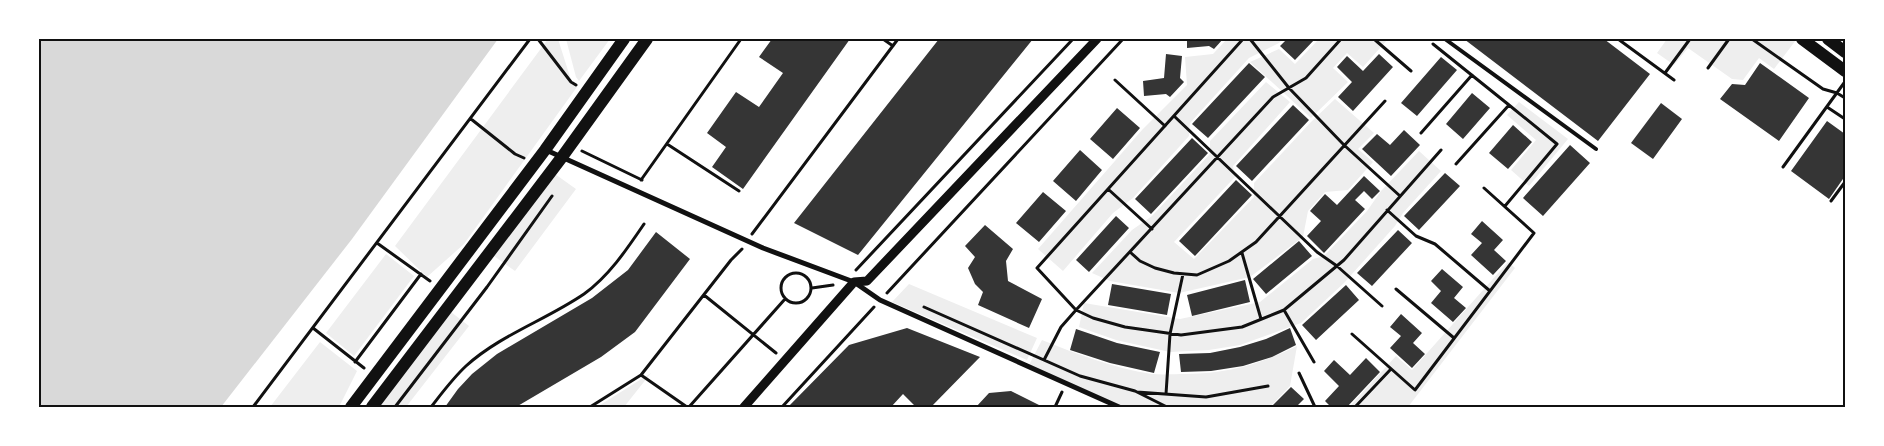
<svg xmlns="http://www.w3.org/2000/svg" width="1884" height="446" font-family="Signika,sans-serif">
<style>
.green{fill:#eee}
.water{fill:#d9d9d9}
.building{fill:#353535}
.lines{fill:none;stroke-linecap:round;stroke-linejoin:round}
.path{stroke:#111;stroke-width:3}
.service{stroke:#111;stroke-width:4}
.minor{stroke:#111;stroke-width:5}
.tertiary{stroke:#111;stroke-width:9}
.primary{stroke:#111;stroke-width:12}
.trunk{stroke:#111;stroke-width:12}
.neatline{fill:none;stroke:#111;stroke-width:2}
</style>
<rect width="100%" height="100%" fill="#fff"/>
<path class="green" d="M 548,39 L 558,39 L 572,83 L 577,87 L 464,244 L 427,277 L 395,246 Z
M 566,39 L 610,39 L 579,81 L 576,77 Z
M 1227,39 L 1283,39 L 1279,43 L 1249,58 L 1190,123 L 1189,136 L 1133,198 L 1113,213 L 1063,271 L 1038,249 L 1142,130 L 1187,85 L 1185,57 L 1213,54 Z
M 1319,39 L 1388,39 L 1363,67 L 1347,53 L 1333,68 L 1348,82 L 1311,118 L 1250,62 L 1279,49 L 1295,64 Z
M 1667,39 L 1794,39 L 1796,40 L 1774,69 L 1759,58 L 1743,80 L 1732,79 L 1688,48 L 1674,65 L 1657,53 Z
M 1266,82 L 1290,102 L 1233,166 L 1235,177 L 1174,242 L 1194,259 L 1254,197 L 1254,183 L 1311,122 L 1335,99 L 1374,133 L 1358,149 L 1373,162 L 1348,190 L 1325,192 L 1308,211 L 1303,237 L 1250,277 L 1179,293 L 1110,281 L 1092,273 L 1132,230 L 1152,216 L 1210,154 L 1210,141 Z
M 1519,102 L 1568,139 L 1529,186 L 1511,170 L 1536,140 L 1507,115 Z
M 1419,151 L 1441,171 L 1403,213 L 1395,226 L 1344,283 L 1301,323 L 1240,345 L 1209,350 L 1170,352 L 1116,340 L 1079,327 L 1084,303 L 1180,319 L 1260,302 L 1313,259 L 1324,256 L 1367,211 L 1381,191 Z
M 555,174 L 576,189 L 515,271 L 494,256 Z
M 386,254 L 414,276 L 354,356 L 326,333 Z
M 1508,262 L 1515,268 L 1408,407 L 1349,407 L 1396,356 L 1412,370 Z
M 909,284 L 1037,338 L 1027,360 L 892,302 Z
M 451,312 L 469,326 L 406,407 L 377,407 Z
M 1042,340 C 1077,354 1113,368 1152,374 C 1163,375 1175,374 1186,374 C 1229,373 1258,365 1297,346 L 1290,386 L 1270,407 L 1123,407 L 1029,365 Z
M 320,342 L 357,371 L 339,407 L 270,407 Z
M 651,373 L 624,407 L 597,407 Z"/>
<path class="water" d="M 39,39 L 498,39 L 352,239 L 221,407 L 39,407 Z"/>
<path class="building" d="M 772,39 L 850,39 L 743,189 L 712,167 L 726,147 L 707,133 L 736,92 L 759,107 L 783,73 L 759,57 Z
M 939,39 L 1033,39 L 858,255 L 794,223 Z
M 1187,39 L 1223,39 L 1214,49 L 1209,46 L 1187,48 Z
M 1287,39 L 1315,39 L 1295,60 L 1280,46 Z
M 1464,39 L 1604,39 L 1650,74 L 1598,141 Z
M 1166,54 L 1182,56 L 1180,78 L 1184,82 L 1170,97 L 1166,94 L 1144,96 L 1143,81 L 1164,78 Z
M 1379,54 L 1393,67 L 1353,111 L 1338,97 L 1352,82 L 1337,67 L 1347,56 L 1363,71 Z
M 1441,57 L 1457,70 L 1417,116 L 1401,103 Z
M 1249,63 L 1265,77 L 1208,138 L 1192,124 Z
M 1760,63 L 1809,98 L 1779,141 L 1720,99 L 1732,84 L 1745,85 Z
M 1472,93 L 1490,108 L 1463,139 L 1446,124 Z
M 1661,103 L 1682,119 L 1653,159 L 1631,143 Z
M 1293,105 L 1309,120 L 1252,181 L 1236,166 Z
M 1117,108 L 1140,128 L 1113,159 L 1090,139 Z
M 1827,121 L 1845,134 L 1845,176 L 1829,199 L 1791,171 Z
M 1513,125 L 1532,142 L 1508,169 L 1489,153 Z
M 1404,130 L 1420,145 L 1391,176 L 1362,149 L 1377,134 L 1390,145 Z
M 1192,138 L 1208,153 L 1151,214 L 1135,199 Z
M 1570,145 L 1590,163 L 1543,216 L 1523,198 Z
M 1080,150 L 1102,170 L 1076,201 L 1053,181 Z
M 1445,173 L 1460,186 L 1419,230 L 1404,216 Z
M 1364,176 L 1380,191 L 1372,199 L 1364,191 L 1355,200 L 1365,209 L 1324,253 L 1307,236 L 1321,221 L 1310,211 L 1325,194 L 1337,205 Z
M 1236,180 L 1252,195 L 1195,256 L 1179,241 Z
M 1043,192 L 1066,211 L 1039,242 L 1016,223 Z
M 1116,216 L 1129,228 L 1089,272 L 1076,260 Z
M 1482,221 L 1503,240 L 1494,250 L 1506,261 L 1493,275 L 1471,255 L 1482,243 L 1471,234 Z
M 985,225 L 1013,249 L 1006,261 L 1008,281 L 1042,299 L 1029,328 L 978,305 L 983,292 L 975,284 L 968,268 L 975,257 L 965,246 Z
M 1398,230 L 1412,243 L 1372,286 L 1357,273 Z
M 656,232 L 690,259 L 635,332 L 601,357 L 516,407 L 445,407 L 458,389 L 472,374 L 497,354 L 592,298 L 628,270 Z
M 1299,241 L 1312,256 L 1266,294 L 1253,279 Z
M 1442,269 L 1463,287 L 1454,298 L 1466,308 L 1453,322 L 1431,303 L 1441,291 L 1431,281 Z
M 1245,280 L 1250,302 L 1192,316 L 1187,295 Z
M 1112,284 L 1171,294 L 1167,315 L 1108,305 Z
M 1346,285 L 1359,300 L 1316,340 L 1302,325 Z
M 1401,314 L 1422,333 L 1413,343 L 1425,354 L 1412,368 L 1390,348 L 1401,336 L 1390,327 Z
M 907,328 L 980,357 L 931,407 L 916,407 L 903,394 L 891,407 L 788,407 L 849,345 Z
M 1290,328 L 1296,345 L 1272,357 L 1243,366 L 1211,371 L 1181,372 L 1179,354 L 1210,353 L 1240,347 L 1266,339 Z
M 1076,329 L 1117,343 L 1160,352 L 1154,373 L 1110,363 L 1070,350 Z
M 1366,358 L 1380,372 L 1347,407 L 1331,407 L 1325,401 L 1339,386 L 1324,371 L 1334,360 L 1350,375 Z
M 1291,387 L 1304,399 L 1296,407 L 1271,407 Z
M 1011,391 L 1043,407 L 976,407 L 989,393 Z"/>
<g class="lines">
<path class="path" d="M 538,39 L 571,82 L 576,85
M 883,39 L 893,46
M 1243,39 L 1037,268 L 1076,310 L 1093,318 L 1125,327 L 1181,335 L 1242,327 L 1284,310 L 1344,260 L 1441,150
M 1250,39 L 1289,88 L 1344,145 L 1400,196
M 1374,39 L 1411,71
M 1618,39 L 1674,80
M 1752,39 L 1823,89 L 1837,93 L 1845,98
M 1433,44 L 1509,105
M 1708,68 L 1729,39
M 1665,73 L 1690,39
M 1115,80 L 1165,126
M 1827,107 L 1845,119
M 1174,116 L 1317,252 L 1337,266 L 1382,306
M 471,119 L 515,154 L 524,158
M 1421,133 L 1472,75
M 667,144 L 739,191
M 582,151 L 642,180
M 1456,164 L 1509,105 L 1557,144 L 1505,206
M 1783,167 L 1844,83
M 641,180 L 741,39
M 1108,189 L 1152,229
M 1831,201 L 1845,182
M 1387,210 L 1416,236 L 1435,244 L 1490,291
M 752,234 L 898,39
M 377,243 L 430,281
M 1130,252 L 1140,261 L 1155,268 L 1174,273 L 1197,275 L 1229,261 L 1256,242 L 1385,101
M 1242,253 L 1261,319
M 856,270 L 1073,39
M781 288a15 15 0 1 1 30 0a15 15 0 1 1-30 0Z
M 812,288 L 833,285
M 1396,289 L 1454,338
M 887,293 L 1123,39
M 704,295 L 776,353
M 924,307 L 1080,376 L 1135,391 L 1167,407
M 1284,310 L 1314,362
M 313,328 L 364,368
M 1352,334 L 1415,390 L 1534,233 L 1484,188
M 1044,360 L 1061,327 L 1076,310 L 1273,97 L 1306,78 L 1341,39
M 355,362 L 421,274
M 1299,373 L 1315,407
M 641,375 L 687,407
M 1137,392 L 1206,397 L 1268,386
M 1166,394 L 1170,334 L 1183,274
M 253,407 L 530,39
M 395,407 L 487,287 L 552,196
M 431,407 C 442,393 453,378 466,366 C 500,335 546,320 584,294 C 609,276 627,249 644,224
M 590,407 L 641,375 L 731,260 L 742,249
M 689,407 L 785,299
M 782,407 L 874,307
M 1055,407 L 1062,392
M 1355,407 L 1391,369"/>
<path class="service" d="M 1445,39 L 1596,149"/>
<path class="minor" d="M 546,150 L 763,248 L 854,282 L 880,300 L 1119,407"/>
<path class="tertiary" d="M 744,407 L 854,282 L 867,281 L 1097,39"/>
<path class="primary" d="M 1802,39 L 1845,71
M 1828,39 L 1845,52"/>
<path class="trunk" d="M 351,407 L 545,150 L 624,39
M 372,407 L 562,157 L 647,39"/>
</g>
<rect width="1884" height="446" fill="none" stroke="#ffffff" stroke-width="80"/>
<rect x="40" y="40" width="1804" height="366" class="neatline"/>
</svg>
